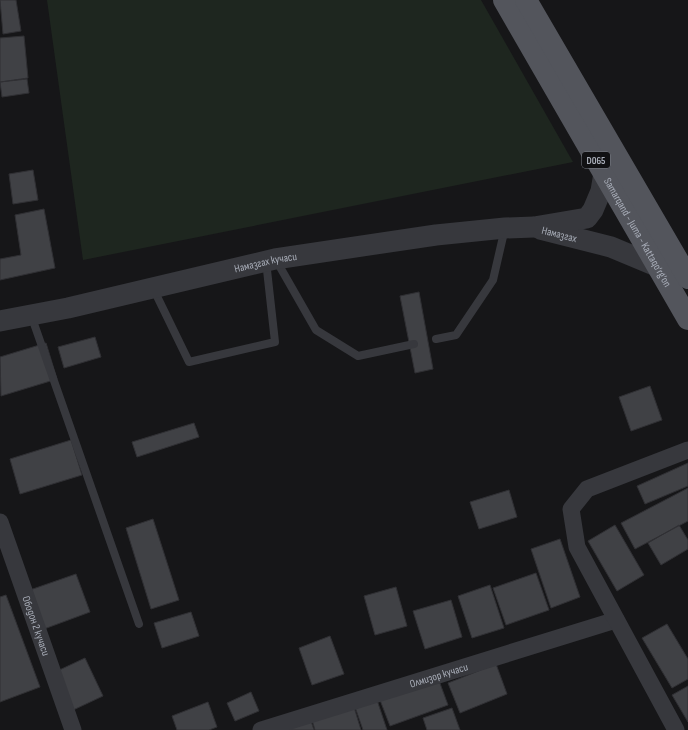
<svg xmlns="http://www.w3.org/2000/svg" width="688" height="730" font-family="'Sofia Sans Condensed',sans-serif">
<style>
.green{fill:#1e261f}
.building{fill:#404145;stroke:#303034}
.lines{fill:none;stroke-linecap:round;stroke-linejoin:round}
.service{stroke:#37383d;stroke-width:8}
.minor{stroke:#37383d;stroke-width:17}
.tertiary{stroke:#37383d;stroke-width:21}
.primary{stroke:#53555c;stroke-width:22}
.labels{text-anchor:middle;stroke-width:3.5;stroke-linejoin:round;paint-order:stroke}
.shield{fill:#111113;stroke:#7b7e86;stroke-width:1}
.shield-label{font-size:10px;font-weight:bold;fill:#a8adb8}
.street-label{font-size:11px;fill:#a8adb8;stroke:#111113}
</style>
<rect width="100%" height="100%" fill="#161618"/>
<path class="green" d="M 47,0 L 481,0 L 573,162 L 83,260 Z"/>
<path class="building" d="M 0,0 L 16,0 L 21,31 L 3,34 Z
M 24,36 L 28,78 L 0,82 L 0,38 Z
M 27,79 L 29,93 L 2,97 L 0,82 Z
M 33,170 L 38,200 L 13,204 L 9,174 Z
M 44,209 L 55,268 L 0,280 L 0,259 L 21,255 L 15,215 Z
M 419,292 L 433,369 L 415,373 L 400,296 Z
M 95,337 L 101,357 L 64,368 L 58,347 Z
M 46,343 L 57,379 L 1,396 L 0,357 Z
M 650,386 L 662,420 L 631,431 L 619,397 Z
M 194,423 L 199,437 L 137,457 L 132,442 Z
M 71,440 L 82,475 L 20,494 L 10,459 Z
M 688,463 L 688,486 L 645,504 L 637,486 Z
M 688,488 L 688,521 L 635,549 L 621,523 Z
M 509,490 L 517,517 L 479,529 L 470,502 Z
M 153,519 L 179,600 L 151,609 L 126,528 Z
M 615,525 L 644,575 L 617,591 L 588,541 Z
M 679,525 L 688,540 L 688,549 L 661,565 L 648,543 Z
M 560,539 L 580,597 L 551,608 L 531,549 Z
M 536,573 L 549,610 L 506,625 L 493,588 Z
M 76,574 L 90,612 L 44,629 L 30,590 Z
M 490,585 L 504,628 L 472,638 L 458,596 Z
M 396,587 L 407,626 L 375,635 L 364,596 Z
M 6,595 L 40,687 L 0,702 L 0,597 Z
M 451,600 L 462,637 L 425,649 L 413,611 Z
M 191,612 L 199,636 L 162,648 L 154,623 Z
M 667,624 L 688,659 L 688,679 L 672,688 L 642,638 Z
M 330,636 L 344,674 L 312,685 L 299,648 Z
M 85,658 L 103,696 L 71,711 L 53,673 Z
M 496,664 L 507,694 L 460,713 L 448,683 Z
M 438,678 L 448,705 L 390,726 L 380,700 Z
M 688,686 L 688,722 L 672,695 Z
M 251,692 L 259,711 L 235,721 L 227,703 Z
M 377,700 L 387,730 L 363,730 L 355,707 Z
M 208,702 L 217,727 L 209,730 L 177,730 L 172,716 Z
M 354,707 L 361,730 L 315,730 L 312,720 Z
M 452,708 L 460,730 L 427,730 L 423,718 Z
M 311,721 L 314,730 L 286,730 Z"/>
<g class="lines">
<path class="service" d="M 276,260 L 316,330 L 358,356 L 414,344
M 153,288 L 189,362 L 275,342 L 266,261
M 31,315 L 139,624
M 436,339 L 456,335 L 493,280 L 505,228"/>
<g class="minor">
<path id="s1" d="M 0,522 L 73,730"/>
<path id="s2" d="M 261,730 L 616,620"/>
<path d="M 676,730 L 577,547 L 571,509 L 587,489 L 688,450"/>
</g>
<g class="tertiary">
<path id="s3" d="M 540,229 L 611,247 L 659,267"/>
<path id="s4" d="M 0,321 L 68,308 L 275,259 L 436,235 L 505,228 L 534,227 L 587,218 L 593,210 L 601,191 L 604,173"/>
</g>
<g class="primary">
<path id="s5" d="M 504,0 L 688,319"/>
<path d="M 526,0 L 688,278"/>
</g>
</g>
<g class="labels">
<rect class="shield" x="582" y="152" width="28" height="16" rx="3"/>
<g class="shield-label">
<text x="596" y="164">D065</text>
</g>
<g class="street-label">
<text dy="4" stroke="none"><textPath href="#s5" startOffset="268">Samarqand - Juma - Kattaqo‘rg‘on</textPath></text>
<text dy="4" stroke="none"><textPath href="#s3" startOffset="20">Намазгах</textPath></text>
<text dy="4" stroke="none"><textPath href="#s4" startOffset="272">Намазгах кучаси</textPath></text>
<text dy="4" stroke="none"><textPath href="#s1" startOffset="110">Ободон 2 кучаси</textPath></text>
<text dy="4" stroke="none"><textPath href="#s2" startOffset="186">Олмизор кучаси</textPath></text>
</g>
</g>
</svg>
